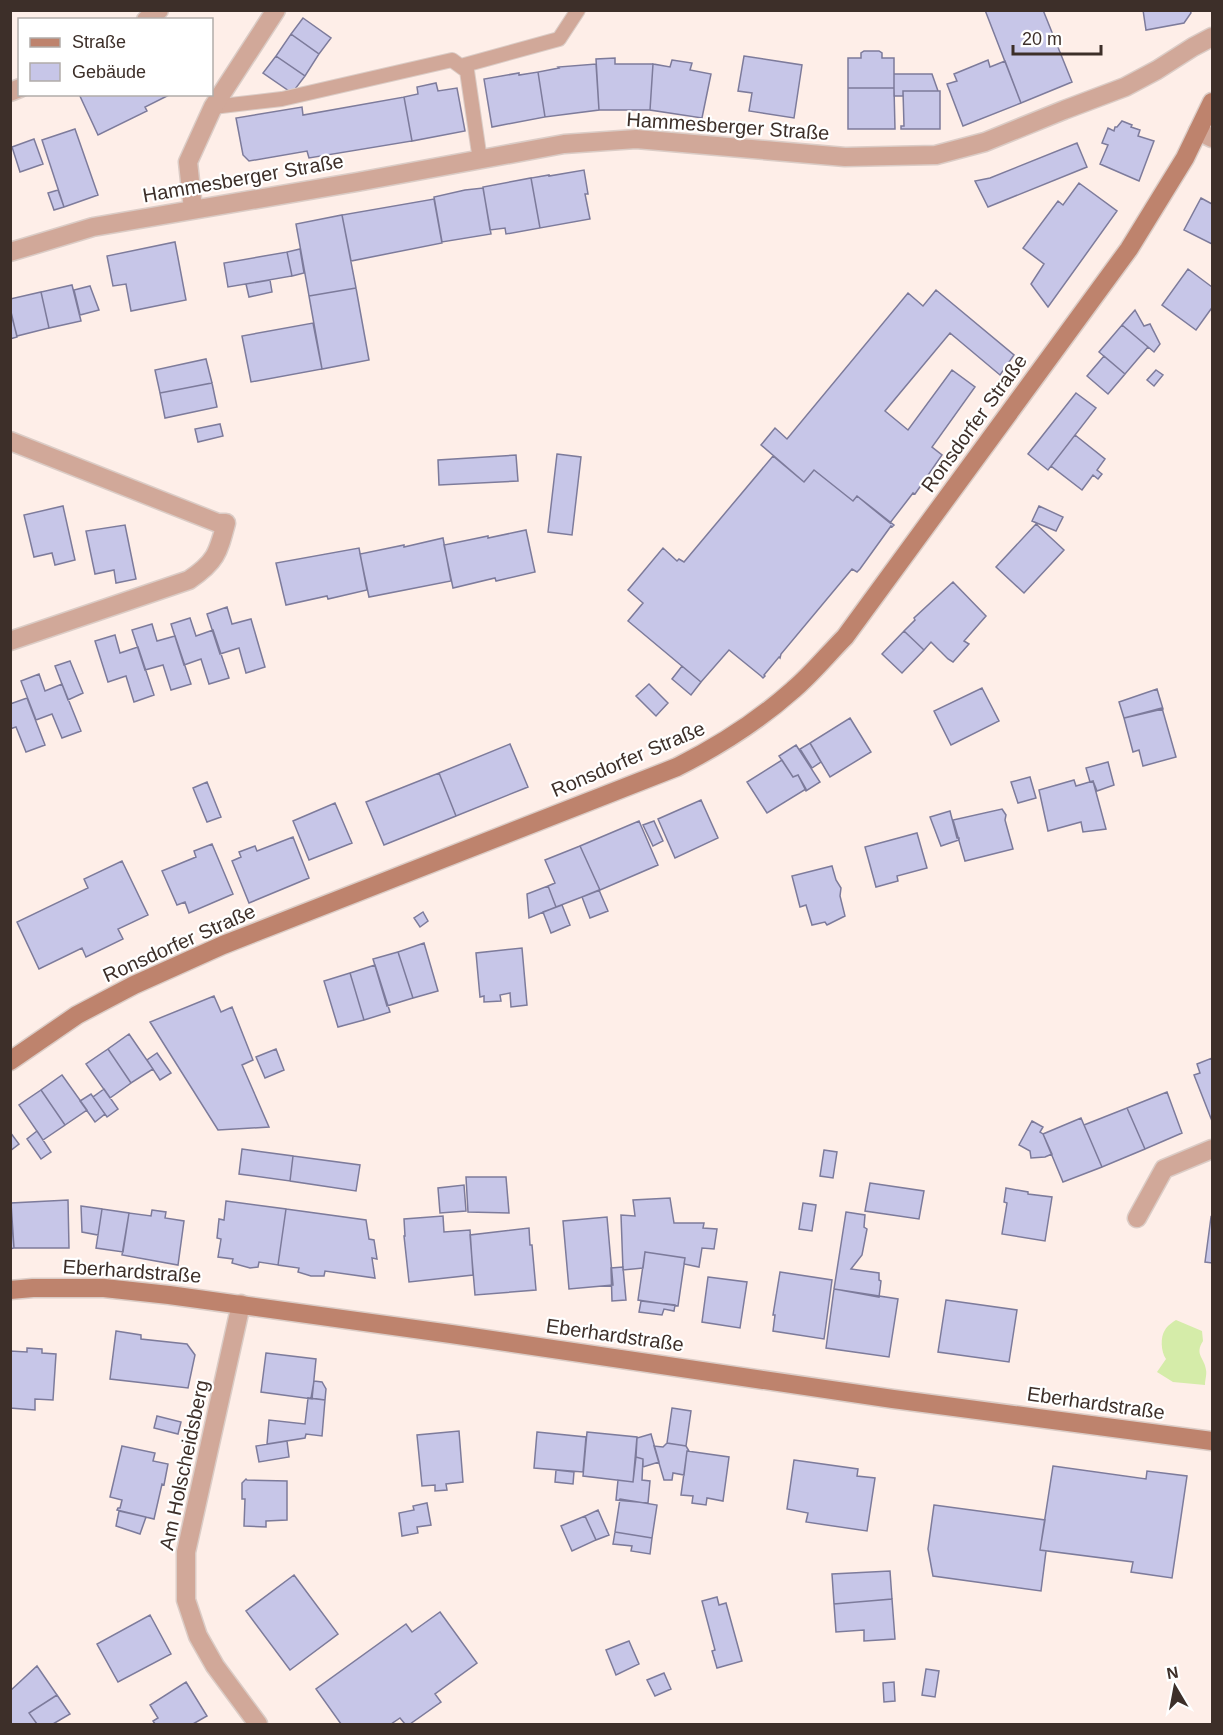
<svg xmlns="http://www.w3.org/2000/svg" width="1223" height="1735" font-family="Arial,sans-serif">
<style>
.green{fill:#d5eca9}
.building{fill:#c7c6e8;stroke:#7d7b9b;stroke-width:1.5}
.lines{fill:none;stroke-linecap:round;stroke-linejoin:round}
.service-casing{stroke:#dbccc6;stroke-width:16}
.minor-casing{stroke:#dbccc6;stroke-width:21}
.secondary-casing{stroke:#dbccc6;stroke-width:21}
.service{stroke:#d1a899;stroke-width:14}
.minor{stroke:#d1a899;stroke-width:18}
.secondary{stroke:#be836d;stroke-width:18}
.labels{text-anchor:middle;stroke-width:4.5;stroke-linejoin:round;paint-order:stroke}
.street-label{font-size:20px;fill:#3d2f29;stroke:#fff}
</style>
<rect width="100%" height="100%" fill="#feeee8"/>
<path class="green" d="M 1176,1320 L 1202,1331 L 1203,1341 C 1194,1355 1205,1358 1206,1370 C 1207,1374 1205,1380 1205,1385 L 1173,1382 L 1157,1372 L 1166,1359 C 1161,1352 1160,1337 1165,1330 C 1167,1326 1173,1322 1176,1320 Z"/>
<path class="building" d="M 985,10 L 1043,10 L 1072,82 L 1021,103 Z
M 1143,10 L 1190,10 L 1191,13 L 1184,23 L 1146,30 Z
M 303,18 L 331,38 L 319,54 L 291,34 Z
M 291,34 L 319,54 L 305,76 L 276,56 Z
M 864,51 L 879,51 L 882,53 L 882,58 L 894,58 L 894,88 L 848,88 L 848,58 L 861,58 L 861,53 Z
M 276,56 L 305,76 L 292,93 L 263,73 Z
M 744,56 L 802,65 L 794,118 L 749,111 L 752,93 L 738,91 Z
M 615,58 L 615,64 L 653,64 L 650,110 L 599,110 L 596,59 Z
M 672,60 L 692,63 L 690,70 L 711,74 L 702,118 L 650,110 L 653,64 L 670,67 Z
M 988,60 L 990,67 L 1005,61 L 1021,103 L 963,126 L 947,84 L 957,81 L 954,74 Z
M 596,64 L 599,110 L 545,117 L 538,72 L 559,68 L 558,67 Z
M 538,72 L 545,117 L 492,127 L 484,79 L 519,73 L 519,75 Z
M 894,74 L 932,74 L 938,91 L 903,91 L 903,96 L 894,96 Z
M 436,83 L 438,91 L 457,88 L 465,131 L 412,141 L 404,97 L 418,94 L 417,87 Z
M 848,88 L 894,88 L 895,129 L 848,129 Z
M 903,91 L 940,91 L 940,129 L 901,129 L 901,126 L 904,126 Z
M 79,94 L 171,94 L 145,107 L 147,111 L 98,135 Z
M 404,97 L 412,141 L 309,158 L 307,151 L 249,161 L 243,155 L 236,118 L 302,107 L 303,115 Z
M 1122,121 L 1132,125 L 1131,127 L 1140,130 L 1138,136 L 1154,141 L 1139,181 L 1100,164 L 1108,145 L 1102,143 L 1108,128 L 1114,131 L 1115,127 L 1117,127 Z
M 75,129 L 98,195 L 64,207 L 42,140 Z
M 34,139 L 43,164 L 20,172 L 12,147 Z
M 1077,143 L 1087,167 L 988,207 L 975,181 L 990,178 Z
M 584,170 L 588,194 L 585,194 L 590,219 L 540,228 L 531,178 L 549,175 L 549,176 Z
M 531,178 L 540,228 L 506,234 L 505,228 L 490,230 L 483,187 Z
M 1079,183 L 1117,211 L 1048,307 L 1031,284 L 1044,264 L 1023,248 L 1058,201 L 1063,205 Z
M 483,188 L 491,234 L 442,242 L 434,197 L 465,190 Z
M 58,190 L 64,207 L 54,210 L 48,193 Z
M 1201,198 L 1212,204 L 1212,244 L 1184,230 Z
M 434,199 L 442,243 L 351,261 L 342,215 Z
M 342,215 L 356,288 L 309,296 L 296,224 Z
M 175,242 L 186,300 L 131,311 L 126,284 L 113,286 L 107,256 Z
M 300,249 L 304,273 L 292,276 L 287,252 Z
M 287,252 L 292,276 L 228,287 L 224,263 Z
M 1188,269 L 1212,287 L 1212,310 L 1211,309 L 1196,330 L 1162,305 Z
M 270,280 L 272,292 L 249,297 L 246,284 Z
M 72,285 L 81,321 L 49,328 L 41,292 Z
M 90,286 L 99,310 L 80,315 L 74,290 Z
M 356,288 L 369,360 L 322,369 L 309,296 Z
M 936,290 L 1014,355 L 1000,375 L 950,333 L 885,411 L 908,430 L 952,370 L 975,387 L 932,447 L 942,455 L 915,494 L 913,493 L 890,523 L 857,496 L 853,501 L 814,470 L 804,482 L 761,445 L 775,428 L 787,439 L 908,293 L 923,306 Z
M 41,292 L 49,328 L 17,336 L 10,310 L 10,299 Z
M 1135,310 L 1144,326 L 1150,324 L 1160,344 L 1154,352 L 1122,325 Z
M 11,312 L 17,337 L 10,339 L 10,313 Z
M 313,323 L 322,369 L 251,382 L 242,336 Z
M 1122,325 L 1148,347 L 1125,374 L 1099,352 Z
M 1104,356 L 1125,374 L 1108,394 L 1087,376 Z
M 206,359 L 212,383 L 160,393 L 155,370 Z
M 1156,370 L 1163,375 L 1154,386 L 1147,380 Z
M 212,383 L 217,407 L 165,418 L 160,393 Z
M 1076,393 L 1096,408 L 1048,470 L 1028,454 Z
M 220,424 L 223,436 L 198,442 L 195,429 Z
M 1075,435 L 1105,459 L 1097,470 L 1102,474 L 1098,479 L 1093,475 L 1082,490 L 1051,466 Z
M 557,454 L 581,457 L 572,535 L 548,532 Z
M 516,455 L 518,481 L 439,485 L 438,460 Z
M 773,456 L 804,482 L 814,470 L 853,501 L 857,496 L 894,525 L 892,527 L 891,526 L 860,569 L 857,572 L 852,569 L 781,654 L 780,658 L 779,657 L 764,675 L 765,676 L 763,678 L 761,676 L 729,650 L 701,682 L 628,621 L 643,603 L 628,590 L 663,548 L 677,561 L 679,559 L 684,562 Z
M 63,506 L 75,560 L 55,565 L 52,553 L 34,557 L 24,515 Z
M 1039,506 L 1063,517 L 1056,531 L 1032,521 Z
M 1036,524 L 1064,550 L 1024,593 L 996,567 Z
M 125,525 L 136,579 L 116,583 L 114,570 L 95,574 L 86,531 Z
M 526,530 L 535,572 L 496,581 L 495,578 L 453,588 L 444,545 L 488,536 L 488,538 Z
M 443,538 L 451,581 L 369,597 L 360,554 L 404,545 L 404,547 Z
M 359,548 L 367,590 L 328,599 L 327,596 L 286,605 L 276,563 Z
M 953,582 L 986,616 L 964,641 L 969,644 L 953,662 L 948,659 L 931,642 L 924,650 L 904,631 L 915,620 L 914,618 Z
M 227,607 L 232,624 L 251,619 L 265,667 L 246,673 L 239,648 L 220,654 L 207,614 Z
M 190,618 L 196,636 L 213,630 L 229,678 L 209,684 L 201,659 L 184,665 L 171,624 Z
M 152,624 L 157,641 L 175,636 L 191,684 L 171,690 L 163,665 L 145,670 L 132,630 Z
M 904,631 L 924,650 L 902,673 L 882,654 Z
M 115,635 L 120,653 L 138,647 L 154,695 L 134,702 L 126,676 L 108,682 L 95,641 Z
M 70,661 L 83,693 L 68,700 L 55,666 Z
M 682,666 L 701,682 L 691,695 L 672,679 Z
M 39,674 L 45,691 L 62,684 L 81,731 L 62,738 L 52,714 L 36,720 L 21,681 Z
M 649,684 L 668,703 L 656,716 L 636,696 Z
M 982,688 L 999,721 L 951,745 L 934,711 Z
M 1157,689 L 1163,709 L 1124,718 L 1119,702 Z
M 27,698 L 45,745 L 26,752 L 16,727 L 10,729 L 10,704 Z
M 1162,708 L 1176,757 L 1143,766 L 1139,750 L 1133,752 L 1124,718 Z
M 850,718 L 871,752 L 830,777 L 810,743 Z
M 810,743 L 821,762 L 812,768 L 800,749 Z
M 510,744 L 528,787 L 456,816 L 439,773 Z
M 796,745 L 820,782 L 806,791 L 798,775 L 793,777 L 779,756 Z
M 782,760 L 793,777 L 798,775 L 806,789 L 767,813 L 747,782 Z
M 1108,762 L 1114,785 L 1097,791 L 1093,781 L 1090,782 L 1086,768 Z
M 439,773 L 456,816 L 384,845 L 366,802 Z
M 1030,777 L 1036,798 L 1018,803 L 1011,782 Z
M 1074,780 L 1076,786 L 1093,781 L 1106,829 L 1083,832 L 1081,822 L 1048,831 L 1039,790 Z
M 207,782 L 221,817 L 207,822 L 193,788 Z
M 701,800 L 718,838 L 675,858 L 658,819 Z
M 335,803 L 352,843 L 309,860 L 293,821 Z
M 1002,809 L 1006,815 L 1005,820 L 1013,849 L 965,861 L 953,820 Z
M 950,811 L 957,838 L 959,838 L 959,840 L 941,846 L 930,817 Z
M 639,821 L 658,865 L 600,890 L 580,846 Z
M 654,821 L 663,841 L 653,846 L 643,825 Z
M 917,833 L 927,868 L 897,876 L 898,881 L 876,887 L 865,847 Z
M 293,837 L 309,878 L 249,903 L 232,861 L 241,857 L 239,852 L 255,846 L 257,851 Z
M 212,844 L 233,894 L 189,913 L 185,902 L 177,905 L 162,871 L 196,857 L 194,851 Z
M 580,846 L 600,890 L 556,907 L 548,886 L 555,883 L 545,860 Z
M 122,861 L 148,915 L 118,929 L 123,939 L 86,957 L 82,948 L 39,969 L 17,922 L 88,888 L 84,879 Z
M 832,866 L 836,880 L 841,888 L 840,896 L 845,916 L 827,925 L 825,922 L 812,925 L 806,905 L 800,907 L 792,876 Z
M 548,886 L 556,907 L 529,918 L 527,894 Z
M 599,890 L 608,911 L 590,918 L 582,897 Z
M 562,905 L 570,925 L 551,933 L 543,912 Z
M 423,912 L 428,921 L 420,927 L 414,918 Z
M 424,943 L 438,991 L 413,998 L 398,952 Z
M 522,948 L 527,1005 L 511,1007 L 510,993 L 500,995 L 501,1001 L 484,1002 L 484,996 L 480,997 L 476,953 Z
M 398,952 L 413,998 L 387,1006 L 373,959 Z
M 375,965 L 390,1012 L 364,1020 L 350,973 Z
M 350,973 L 364,1020 L 338,1027 L 324,981 Z
M 214,996 L 221,1012 L 232,1007 L 253,1060 L 242,1065 L 269,1127 L 218,1130 L 150,1022 Z
M 129,1034 L 153,1069 L 131,1083 L 108,1049 Z
M 108,1049 L 131,1083 L 110,1098 L 86,1064 Z
M 276,1049 L 284,1070 L 265,1078 L 256,1057 Z
M 157,1053 L 171,1073 L 160,1080 L 147,1060 Z
M 1212,1058 L 1212,1121 L 1194,1075 L 1200,1073 L 1197,1064 Z
M 62,1075 L 87,1110 L 65,1125 L 41,1090 Z
M 104,1089 L 118,1109 L 107,1117 L 93,1097 Z
M 41,1090 L 65,1125 L 43,1140 L 19,1105 Z
M 1167,1092 L 1182,1133 L 1145,1149 L 1127,1108 Z
M 91,1094 L 105,1114 L 95,1122 L 80,1101 Z
M 1127,1108 L 1145,1149 L 1102,1167 L 1084,1125 Z
M 1081,1118 L 1102,1167 L 1063,1182 L 1043,1134 Z
M 1032,1121 L 1043,1127 L 1040,1132 L 1043,1134 L 1052,1154 L 1045,1157 L 1031,1158 L 1030,1151 L 1019,1145 Z
M 37,1131 L 51,1152 L 41,1159 L 27,1139 Z
M 10,1132 L 19,1144 L 10,1151 Z
M 242,1149 L 293,1156 L 290,1181 L 239,1174 Z
M 824,1150 L 837,1152 L 833,1178 L 820,1176 Z
M 293,1156 L 360,1165 L 356,1191 L 290,1181 Z
M 466,1177 L 506,1177 L 509,1213 L 468,1212 Z
M 870,1183 L 924,1191 L 919,1219 L 865,1211 Z
M 464,1185 L 466,1211 L 440,1213 L 438,1188 Z
M 1006,1188 L 1028,1192 L 1028,1194 L 1052,1197 L 1045,1241 L 1002,1234 L 1007,1203 L 1004,1202 Z
M 670,1198 L 674,1223 L 704,1223 L 703,1228 L 717,1229 L 714,1249 L 702,1248 L 699,1267 L 684,1264 L 685,1258 L 645,1252 L 643,1268 L 623,1270 L 621,1215 L 635,1216 L 633,1200 Z
M 68,1200 L 69,1248 L 14,1248 L 11,1203 Z
M 226,1201 L 286,1209 L 278,1265 L 259,1262 L 258,1267 L 250,1268 L 232,1263 L 233,1259 L 218,1257 L 221,1239 L 217,1238 L 219,1219 L 224,1220 Z
M 10,1203 L 14,1248 L 10,1249 Z
M 803,1203 L 816,1205 L 812,1231 L 799,1229 Z
M 81,1206 L 102,1209 L 98,1235 L 82,1232 Z
M 102,1209 L 129,1213 L 123,1252 L 96,1248 Z
M 286,1209 L 366,1220 L 369,1239 L 374,1240 L 377,1259 L 372,1258 L 375,1278 L 325,1271 L 324,1276 L 311,1276 L 298,1272 L 299,1268 L 278,1265 Z
M 152,1210 L 166,1212 L 165,1218 L 184,1221 L 178,1265 L 122,1255 L 129,1213 L 151,1216 Z
M 846,1212 L 865,1215 L 864,1227 L 867,1229 L 862,1255 L 851,1269 L 879,1273 L 879,1280 L 881,1281 L 879,1297 L 834,1289 Z
M 443,1216 L 444,1232 L 470,1230 L 473,1275 L 409,1282 L 404,1236 L 405,1236 L 404,1219 Z
M 607,1217 L 613,1285 L 569,1289 L 563,1221 Z
M 1211,1217 L 1212,1218 L 1212,1263 L 1205,1262 Z
M 529,1228 L 530,1245 L 532,1245 L 536,1290 L 475,1295 L 470,1235 Z
M 645,1252 L 685,1258 L 678,1306 L 638,1300 Z
M 623,1267 L 626,1300 L 612,1301 L 611,1268 Z
M 780,1272 L 832,1280 L 824,1339 L 773,1331 L 775,1315 L 773,1315 Z
M 708,1277 L 747,1282 L 740,1328 L 702,1322 Z
M 834,1289 L 898,1299 L 889,1357 L 826,1348 Z
M 946,1300 L 1017,1310 L 1009,1362 L 938,1352 Z
M 641,1301 L 675,1305 L 674,1311 L 664,1309 L 662,1315 L 639,1312 Z
M 116,1331 L 141,1335 L 141,1339 L 187,1344 L 195,1355 L 188,1388 L 110,1379 Z
M 27,1348 L 42,1349 L 42,1353 L 56,1354 L 53,1400 L 35,1399 L 35,1410 L 10,1408 L 10,1351 L 27,1352 Z
M 266,1353 L 316,1359 L 312,1399 L 261,1392 Z
M 314,1381 L 322,1382 L 326,1389 L 325,1400 L 311,1398 Z
M 308,1398 L 325,1400 L 322,1436 L 306,1434 L 305,1438 L 267,1444 L 269,1420 L 305,1424 Z
M 672,1408 L 691,1411 L 686,1446 L 667,1443 Z
M 157,1416 L 181,1422 L 178,1434 L 154,1428 Z
M 459,1431 L 463,1482 L 446,1484 L 447,1490 L 435,1491 L 435,1485 L 422,1486 L 417,1435 Z
M 537,1432 L 586,1437 L 583,1472 L 534,1468 Z
M 587,1432 L 637,1437 L 633,1482 L 583,1476 Z
M 651,1434 L 659,1462 L 643,1467 L 643,1459 L 636,1457 L 637,1438 Z
M 287,1441 L 289,1457 L 259,1462 L 256,1446 Z
M 667,1443 L 686,1446 L 689,1451 L 687,1451 L 684,1475 L 673,1473 L 672,1480 L 664,1480 L 654,1446 L 663,1447 Z
M 122,1446 L 155,1453 L 153,1461 L 168,1464 L 164,1485 L 162,1484 L 154,1519 L 117,1510 L 118,1508 L 120,1508 L 122,1500 L 110,1497 Z
M 687,1451 L 729,1457 L 723,1501 L 707,1498 L 706,1505 L 692,1503 L 693,1496 L 681,1495 Z
M 636,1457 L 643,1459 L 642,1480 L 650,1481 L 648,1503 L 616,1500 L 618,1480 L 633,1482 Z
M 794,1460 L 858,1469 L 857,1476 L 875,1478 L 867,1531 L 806,1522 L 808,1513 L 787,1509 Z
M 1053,1466 L 1146,1479 L 1147,1471 L 1187,1476 L 1172,1578 L 1131,1572 L 1133,1562 L 1040,1550 Z
M 556,1470 L 574,1472 L 573,1484 L 555,1482 Z
M 246,1479 L 247,1480 L 287,1481 L 287,1520 L 266,1521 L 266,1527 L 244,1526 L 245,1499 L 242,1499 L 242,1483 Z
M 620,1499 L 657,1505 L 652,1538 L 615,1532 Z
M 427,1503 L 431,1525 L 417,1527 L 418,1533 L 402,1536 L 399,1513 L 414,1510 L 413,1506 Z
M 934,1505 L 1045,1520 L 1040,1550 L 1046,1551 L 1041,1591 L 933,1576 L 928,1549 Z
M 598,1510 L 609,1535 L 596,1540 L 585,1516 Z
M 119,1511 L 146,1517 L 140,1534 L 116,1526 Z
M 585,1516 L 596,1540 L 572,1551 L 561,1526 Z
M 615,1532 L 652,1538 L 650,1554 L 631,1551 L 632,1546 L 613,1544 Z
M 890,1571 L 892,1599 L 834,1604 L 832,1574 Z
M 294,1575 L 338,1634 L 290,1670 L 246,1611 Z
M 717,1597 L 719,1605 L 726,1603 L 742,1661 L 717,1668 L 712,1651 L 715,1650 L 702,1601 Z
M 892,1599 L 895,1639 L 864,1641 L 864,1630 L 836,1632 L 834,1604 Z
M 440,1612 L 477,1663 L 435,1694 L 441,1702 L 410,1724 L 405,1724 L 400,1718 L 391,1724 L 341,1724 L 316,1689 L 406,1624 L 412,1632 Z
M 150,1615 L 171,1654 L 118,1682 L 97,1644 Z
M 629,1641 L 639,1664 L 616,1675 L 606,1650 Z
M 37,1666 L 57,1695 L 29,1713 L 37,1724 L 10,1724 L 10,1691 Z
M 926,1669 L 939,1671 L 935,1697 L 922,1695 Z
M 664,1673 L 671,1689 L 655,1696 L 647,1680 Z
M 186,1682 L 207,1716 L 193,1724 L 155,1724 L 153,1721 L 158,1718 L 150,1705 Z
M 894,1682 L 895,1701 L 884,1702 L 883,1683 Z
M 57,1695 L 70,1714 L 53,1724 L 37,1724 L 29,1713 Z"/>
<g class="lines">
<defs>
<path id="service" d="M 461,66 L 559,39 L 578,10
M 213,107 L 282,99 L 452,60 L 467,71 L 480,160"/>
<path id="minor" d="M 146,20 L 159,10
M 10,92 L 20,88
M 1198,131 L 1212,138
M 193,209 L 188,162 L 213,107 L 276,10
M 10,252 L 93,227 L 357,182 L 564,144 L 636,139 L 845,157 L 936,155 L 985,142 L 1064,110 L 1125,87 L 1157,70 L 1193,47 L 1212,37
M 10,441 L 218,523 L 226,523 C 218,553 216,562 189,580 L 10,641
M 1137,1218 L 1164,1169 L 1212,1149
M 241,1304 L 186,1552 L 186,1600 L 198,1636 L 215,1666 L 258,1724"/>
<path id="secondary" d="M 10,1061 L 77,1015 L 134,985 L 223,945 L 677,767 C 719,746 758,721 793,690 C 812,674 828,654 845,637 L 1129,249 L 1185,158 L 1212,102
M 10,1290 L 33,1288 L 104,1288 L 169,1295 L 451,1334 L 893,1399 L 1212,1441"/>
</defs>
<use href="#service" class="service-casing"/>
<use href="#minor" class="minor-casing"/>
<use href="#secondary" class="secondary-casing"/>
<use href="#service" class="service"/>
<use href="#minor" class="minor"/>
<use href="#secondary" class="secondary"/>
</g>
<g class="labels">
<g class="street-label">
<text transform="translate(728 126) rotate(4)" y="7">Hammesberger Straße</text>
<text transform="translate(243 178) rotate(-10)" y="7">Hammesberger Straße</text>
<text transform="translate(974 423) rotate(-54)" y="7">Ronsdorfer Straße</text>
<text transform="translate(628 759) rotate(-23)" y="7">Ronsdorfer Straße</text>
<text transform="translate(179 943) rotate(-24)" y="7">Ronsdorfer Straße</text>
<text transform="translate(132 1271) rotate(4)" y="7">Eberhardstraße</text>
<text transform="translate(615 1335) rotate(8)" y="7">Eberhardstraße</text>
<text transform="translate(1096 1403) rotate(8)" y="7">Eberhardstraße</text>
<text transform="translate(184 1465) rotate(-78)" y="7">Am Holscheidsberg</text>
</g>
</g>
<rect width="1223" height="1735" fill="none" stroke="#3d2f29" stroke-width="24"/>
<rect x="18" y="18" width="195" height="78" fill="#ffffff" stroke="#b1aca9" stroke-width="1.5"/>
<rect x="30" y="38" width="30" height="9" fill="#be836d" stroke="#b1aca9" stroke-width="1.5"/>
<text x="72" y="48" font-size="18" fill="#3d2f29">Straße</text>
<rect x="30" y="63" width="30" height="18" fill="#c7c6e8" stroke="#b1aca9" stroke-width="1.5"/>
<text x="72" y="78" font-size="18" fill="#3d2f29">Gebäude</text>
<g transform="translate(1175 1687) rotate(350)" stroke="#ffffff" stroke-width="4.5" paint-order="stroke">
<path d="M0-4.5L10 22L0 15L-10 22Z" fill="#3d2f29"/>
<text y="-9" font-size="16" font-weight="bold" text-anchor="middle" fill="#3d2f29">N</text>
</g>
<path d="M1013 45v9h88v-9" fill="none" stroke="#3d2f29" stroke-width="3"/>
<text x="1022" y="45" font-size="18" fill="#3d2f29" stroke="#ffffff" stroke-width="4.5" paint-order="stroke">20 m</text>
</svg>
